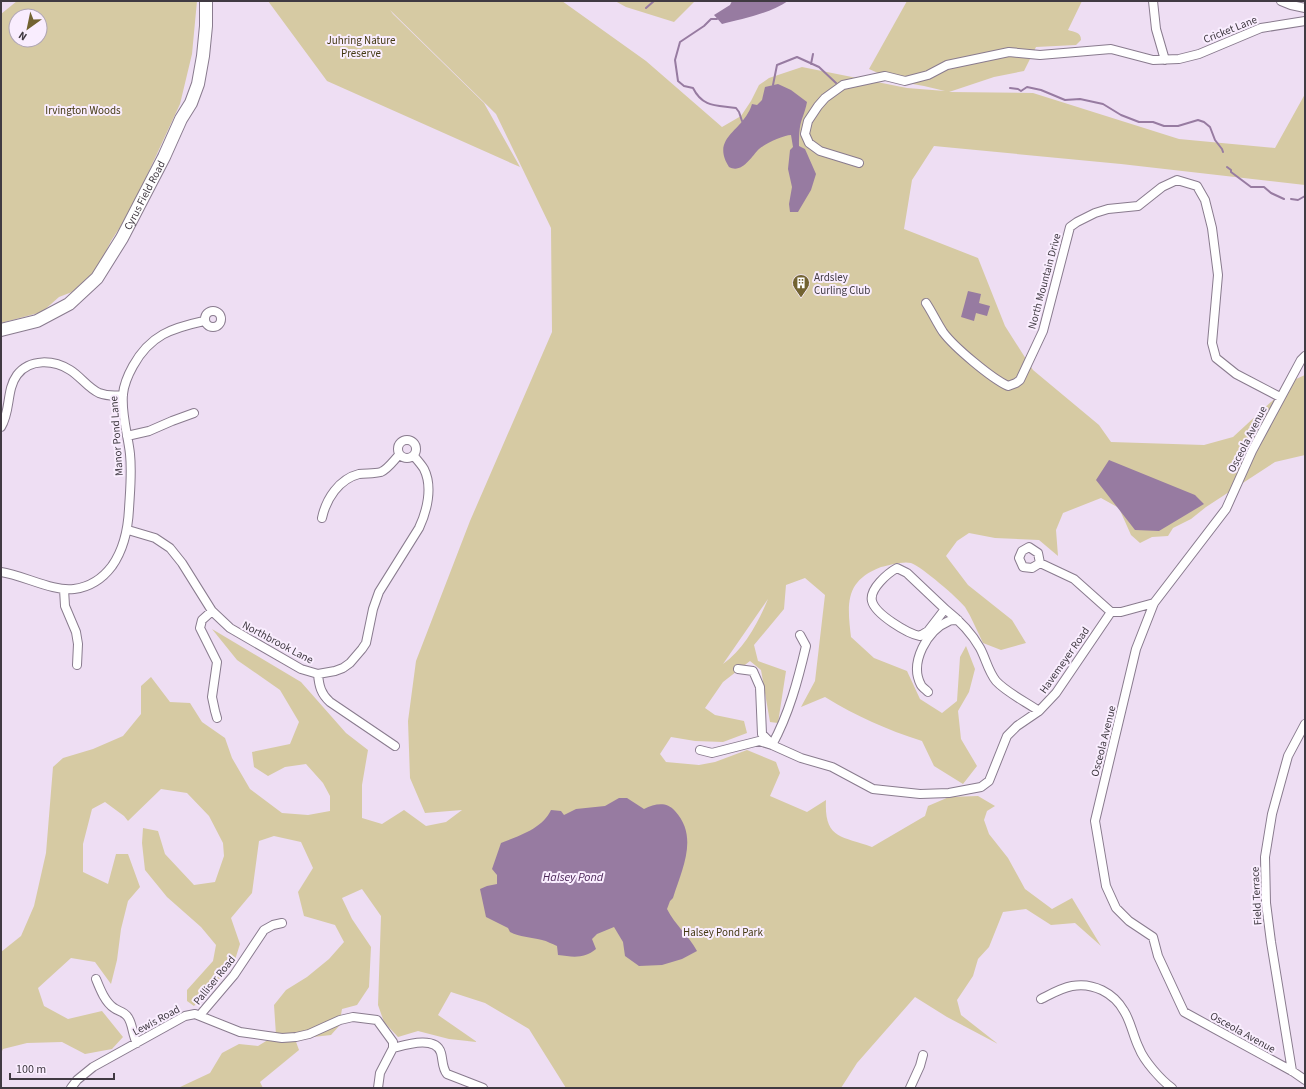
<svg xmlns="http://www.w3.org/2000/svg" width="1306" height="1089" font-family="'Source Sans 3',sans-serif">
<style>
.green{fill:#d6caa3;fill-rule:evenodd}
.water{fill:#977ba1}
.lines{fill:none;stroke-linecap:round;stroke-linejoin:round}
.stream{stroke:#977ba1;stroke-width:2}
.street-casing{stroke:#897b8e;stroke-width:10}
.secondary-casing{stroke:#897b8e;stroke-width:14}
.street{stroke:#fff;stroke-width:8}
.secondary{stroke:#fff;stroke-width:12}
.labels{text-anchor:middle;stroke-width:4;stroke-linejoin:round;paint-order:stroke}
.street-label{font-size:11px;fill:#403a42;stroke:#f9edfe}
.park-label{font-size:11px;fill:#443913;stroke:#f9edfe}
.poi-label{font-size:11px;fill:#403a42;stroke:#f9edfe;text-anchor:start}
.water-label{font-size:12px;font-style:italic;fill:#4c2658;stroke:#f9edfe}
</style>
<rect width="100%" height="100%" fill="#eedef3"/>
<path class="green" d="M 17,1 L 197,1 L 192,54 L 180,104 L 130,212 L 111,241 L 98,268 L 72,292 L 59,297 L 42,312 L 1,323 L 1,14 ZM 16,16 L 40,16 L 40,40 L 16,40 Z
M 268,1 L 562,1 L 646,61 L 722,127 L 741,116 L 751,101 L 759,85 L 769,78 L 802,67 L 907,88 L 945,91 L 924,86 L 896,81 L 869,69 L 907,1 L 1082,1 L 1068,30 C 1074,32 1081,32 1081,40 L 1076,45 L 1036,47 L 1024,71 L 994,77 L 949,92 L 1033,93 L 1179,139 L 1275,148 L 1305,94 L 1305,185 L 1121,164 L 934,146 L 912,180 L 904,229 L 978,258 L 1005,326 L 1033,370 L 1099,425 L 1111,442 L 1204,445 L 1233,437 L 1296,379 L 1305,375 L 1305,455 L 1275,462 L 1206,507 L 1191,519 L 1173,528 L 1168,536 L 1152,537 L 1140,543 L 1131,535 L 1119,508 L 1101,498 L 1063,513 L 1056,530 L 1058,556 L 1039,540 L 995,538 L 969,533 L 957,541 L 946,556 L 968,585 L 1012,620 L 1026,643 L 1001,650 L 983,643 C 977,631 972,618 965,607 C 959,599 921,566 911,563 C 903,561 889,565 881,567 C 845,581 847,603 851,637 L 874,658 L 907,671 L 920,699 L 942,713 L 957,701 L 960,657 L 966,646 L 975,669 L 969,692 L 958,711 L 961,739 L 977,766 L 963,784 L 934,766 L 922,741 C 885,729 858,717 825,697 L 801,707 L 815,681 L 825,595 L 805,578 L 786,585 L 784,609 L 754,645 L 758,661 L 786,671 L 778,723 L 770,722 L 761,670 L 750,661 L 723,682 L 705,708 L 715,715 L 744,721 L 747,733 L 723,742 L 695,741 L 671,737 L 660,754 L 666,762 L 699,765 L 715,762 L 747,750 L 776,762 L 780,773 L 770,796 L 807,812 L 826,800 C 824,839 841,836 872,847 L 925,816 L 928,806 L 949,797 L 978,796 L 995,806 L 987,811 L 984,820 L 989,834 L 1008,858 L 1025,889 L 1052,909 L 1072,898 L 1101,946 L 1075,923 L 1051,925 L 1026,909 L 1003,912 L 989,947 L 978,959 L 973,976 L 957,1000 L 961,1015 L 998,1044 L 947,1017 L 915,997 L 857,1063 L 841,1088 L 566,1088 L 529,1029 L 485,1003 L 451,992 L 438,1015 L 477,1042 L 449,1039 L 418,1031 L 398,1037 L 384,1022 L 378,1005 L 381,916 L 362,889 L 342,898 L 352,919 L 371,947 L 369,987 L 357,1005 L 342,1009 L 339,1026 L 331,1035 L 295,1039 L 299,1050 L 260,1082 L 263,1088 L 178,1088 L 210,1073 L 222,1053 L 239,1044 L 258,1046 L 276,1035 L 274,1005 L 286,990 L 307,977 L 329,959 L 344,942 L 335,925 L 304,916 L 298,892 L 313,868 L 301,842 L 274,836 L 259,841 L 252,893 L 231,918 L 240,944 L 234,963 L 194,1006 L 187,1001 L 187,990 L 213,961 L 216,945 L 201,927 L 167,897 L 145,870 L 142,843 L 143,828 L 158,831 L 165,854 L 194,885 L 215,882 L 224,856 L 223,843 L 209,816 L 187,793 L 161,789 L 128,821 L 124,816 L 105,802 L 92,809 L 83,844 L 83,872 L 108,884 L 116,854 L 128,854 L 140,887 L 128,901 L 121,929 L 117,960 L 111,984 L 95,962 L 71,958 L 38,988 L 44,1006 L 68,1019 L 102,1011 L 123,1037 L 112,1049 L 85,1054 L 62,1042 L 27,1043 L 3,1049 L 1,1053 L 1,952 L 21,936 L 34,906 L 46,853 L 53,767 L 63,758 L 93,749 L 123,736 L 141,714 L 141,686 L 151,677 L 170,702 L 190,703 L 202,722 L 225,738 L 232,758 L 250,789 L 282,813 L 308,815 L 330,811 L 330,796 L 323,783 L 306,764 L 285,767 L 268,776 L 254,767 L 252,752 L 290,744 L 299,722 L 280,690 L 237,660 L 212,629 L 301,682 L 346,733 L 368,750 L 362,785 L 362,818 L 382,824 L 404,810 L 426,826 L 446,822 L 462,810 L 425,813 L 410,778 L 408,721 L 416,661 L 470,521 L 552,332 L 551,228 L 496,114 L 390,10 L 393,14 L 484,103 L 520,167 L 327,81 ZM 768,599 C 758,623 744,649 723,664 Z
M 615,1 L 695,1 L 674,22 L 626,7 Z"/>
<path class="water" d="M 732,1 L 788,1 C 771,13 742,19 722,24 L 714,15 L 730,5 Z
M 778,84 L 791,90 L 807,102 C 806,108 804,113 802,119 C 799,127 799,137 799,146 L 805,149 L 816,174 L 811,190 L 798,212 L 790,212 L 789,204 L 792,187 L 788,169 L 790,150 L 793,147 L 791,135 C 783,135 765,144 759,149 C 751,157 742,174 729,167 C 712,140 737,133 748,113 C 750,110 751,107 752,104 L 757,105 L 762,100 L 765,87 Z
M 968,291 L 981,294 L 979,303 L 990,306 L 987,316 L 976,313 L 974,321 L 961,317 Z
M 1109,460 L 1195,495 L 1204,504 L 1159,531 L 1135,530 L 1096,480 Z
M 619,798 L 627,798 L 644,809 C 655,804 666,801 675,811 C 699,837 682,869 673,898 L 670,901 L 667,909 C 675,925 689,936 697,951 L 682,959 L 662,965 L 639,966 L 625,956 L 623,942 L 614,927 L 597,934 L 592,939 L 596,949 C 584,959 573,957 558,955 L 557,946 C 552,944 547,941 542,940 C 530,937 520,937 510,932 L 508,928 L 486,917 L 480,889 L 487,886 L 497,884 L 497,875 L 492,869 L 501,843 C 519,836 543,828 551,810 L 561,811 L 564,815 L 576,809 L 605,806 Z"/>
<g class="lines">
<path class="stream" d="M 646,8 L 654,1
M 717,19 L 711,19 L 704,26 L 680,42 L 675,60 L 678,81 L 684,86 L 693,88 C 703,108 717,105 736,108 L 739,112 L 742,121
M 811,64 L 813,54
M 773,85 L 777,65 L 797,57 L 819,67 L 836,83
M 1010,88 L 1018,89 L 1021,91 L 1027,87 L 1041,90 L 1065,100 L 1080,99 L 1103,104 L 1121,115 L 1139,122 L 1153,122 L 1164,126 L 1178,126 L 1198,120 L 1204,122 L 1210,127 L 1215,140 L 1222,149 L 1223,152
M 1227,167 L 1231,170 L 1231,172 L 1251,187 L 1264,187 L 1271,193 L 1284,199
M 1291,199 L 1298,200 L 1305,196"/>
<defs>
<path id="street" d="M 1153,1 L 1156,29 L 1165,60
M 1281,1 L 1291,5 L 1305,8
M 859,163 L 820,151 L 809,143 L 805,134 L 808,121 L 818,106 L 825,98 L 843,85 L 885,76 L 905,81 L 928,75 L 947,65 L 1009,52 L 1040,55 L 1111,49 L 1153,60 L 1179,59 L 1199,54 L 1261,28 L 1305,21
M 926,303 C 932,312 937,323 943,332 C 954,347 991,378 1008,386 L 1016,383 L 1020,380 L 1043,331 L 1070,227 L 1077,222 L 1095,213 L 1108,209 L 1138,206 L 1162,187 L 1177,180 L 1197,186 L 1205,200 L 1212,228 L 1218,275 L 1212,343 L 1216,358 L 1236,374 L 1280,397
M205 319a8 8 0 1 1 16 0a8 8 0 1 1-16 0Z
M 1305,356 L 1301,360 L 1252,451 L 1226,509 L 1154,603 L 1136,649 L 1095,821 L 1106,886 L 1116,908 L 1129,921 L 1153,937 L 1158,956 L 1184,1012 L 1292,1071 L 1305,1080
M 1,427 C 11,411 6,390 17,375 C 30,358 54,360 70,370 C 80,376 88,388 99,393 C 107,396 115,396 123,395
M 127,436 L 149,431 L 172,421 L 194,413
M398 449a9 9 0 1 1 18 0a9 9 0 1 1-18 0Z
M 322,518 C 326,499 339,479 359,474 C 366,473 374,474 381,472 C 388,469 394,460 399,455
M 128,530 L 155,538 L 170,548 L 182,563 L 212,611 L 230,628 L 301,669 L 318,674 L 335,671 L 343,668 L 350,663 L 362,649 L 366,643 L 373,609 L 379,592 L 419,528 C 427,511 433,487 424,469 C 421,464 417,460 414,456
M 1040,563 L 1038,553 L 1029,547 L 1022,551 L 1019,558 L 1023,567 L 1032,568 L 1040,563 L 1074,579 L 1111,612
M 897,568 L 907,573 L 945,609 L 928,631 L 920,636 C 908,634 875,614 872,601 C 869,589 888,573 897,568 Z
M 1,572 C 23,575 53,592 74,589 C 90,587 103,578 112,566 C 124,549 128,529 129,509 C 130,491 132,473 130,454 C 128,435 121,414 123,394 C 124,384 128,375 133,366 C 150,335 172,328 204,321
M 64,589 L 65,606 L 76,632 L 78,644 L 77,665
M 945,609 C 959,620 971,632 980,648 C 986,659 988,671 996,681 C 1006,692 1026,702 1039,711
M 212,611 L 202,620 L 200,628 L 217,662 L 212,697 L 215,711 L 217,718
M 738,669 L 753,671 L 760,687 L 762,734 L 772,744
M 318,674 C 319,686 321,694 330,702 L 395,746
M 928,692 C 926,690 922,687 921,685 C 909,663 927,630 949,621 C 951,620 955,620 958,620
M 772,745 C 789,714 798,680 806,646 L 800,635
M 700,750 L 712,753 L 759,741 L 772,745 L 801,758 L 832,767 L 873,789 L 920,794 L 949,793 L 981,787 L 989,781 L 1007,736 L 1017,726 L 1039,711 L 1056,693 L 1111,612 L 1121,612 L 1154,603
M 96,979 C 100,989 105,1002 114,1008 C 118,1011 124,1012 127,1016 C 133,1023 132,1035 137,1043
M 1041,999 C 1051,994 1061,988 1072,986 C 1093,982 1114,993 1124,1011 C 1131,1022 1133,1036 1139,1048 C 1144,1061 1161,1080 1172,1088
M 200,1015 L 234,975 L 264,930 L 273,925 L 282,923
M 393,1048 C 405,1045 436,1035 441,1053 C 443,1060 442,1068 447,1074 L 483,1088
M 1292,1071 L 1271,942 L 1266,903 L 1265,857 L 1272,814 L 1288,756 L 1305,724
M 71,1088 L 77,1080 L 93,1067 L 185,1016 L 195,1014 L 240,1032 L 282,1038 L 296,1037 L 309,1034 L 340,1020 L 353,1017 L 377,1020 L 393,1042 L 393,1048 L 380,1073 L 378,1088
M 910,1088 L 920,1066 L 923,1055"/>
<g id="secondary">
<path id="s1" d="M 1,330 L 37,321 L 69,304 L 97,278 L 122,238 L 164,157 L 181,119 L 191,103 L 198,84 L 203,56 L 206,26 L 206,1"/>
</g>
</defs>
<use href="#street" class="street-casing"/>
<use href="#secondary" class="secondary-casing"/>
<use href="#street" class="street"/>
<use href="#secondary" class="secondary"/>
</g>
<defs>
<symbol id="building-pin" viewBox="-11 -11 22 30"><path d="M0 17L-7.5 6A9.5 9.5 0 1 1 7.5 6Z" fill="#726331" stroke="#f9edfe"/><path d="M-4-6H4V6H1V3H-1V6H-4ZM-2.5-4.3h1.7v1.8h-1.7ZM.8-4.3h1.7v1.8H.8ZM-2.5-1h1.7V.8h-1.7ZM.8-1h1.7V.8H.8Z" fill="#fff"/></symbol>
</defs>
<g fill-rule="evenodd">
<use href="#building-pin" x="791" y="273" width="20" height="27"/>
</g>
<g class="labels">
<g class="street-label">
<text transform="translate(1230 29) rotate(-22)" y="4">Cricket Lane</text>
<text dy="4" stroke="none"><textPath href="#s1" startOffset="207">Cyrus Field Road</textPath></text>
<text transform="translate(1044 281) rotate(-75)" y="4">North Mountain Drive</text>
<text transform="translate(116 436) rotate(-94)" y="4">Manor Pond Lane</text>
<text transform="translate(1247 439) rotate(-63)" y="4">Osceola Avenue</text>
<text transform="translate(278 642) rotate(28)" y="4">Northbrook Lane</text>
<text transform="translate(1064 660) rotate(-55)" y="4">Havemeyer Road</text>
<text transform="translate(1103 741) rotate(-76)" y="4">Osceola Avenue</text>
<text transform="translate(1256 896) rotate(-93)" y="4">Field Terrace</text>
<text transform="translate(214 980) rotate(-51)" y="4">Palliser Road</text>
<text transform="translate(156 1020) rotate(-28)" y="4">Lewis Road</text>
<text transform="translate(1243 1032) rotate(29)" y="4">Osceola Avenue</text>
</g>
<g class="park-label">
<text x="361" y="44">Juhring Nature<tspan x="361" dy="13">Preserve</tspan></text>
<text x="83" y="114">Irvington Woods</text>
<text x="723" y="936">Halsey Pond Park</text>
</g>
<g class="poi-label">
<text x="814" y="281">Ardsley<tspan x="814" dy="13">Curling Club</tspan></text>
</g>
<g class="water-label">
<text x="573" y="881">Halsey Pond</text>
</g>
</g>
<rect width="1306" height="1089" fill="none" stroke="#403a42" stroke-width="4"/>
<g transform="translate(28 28) rotate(213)"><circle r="19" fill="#f9edfe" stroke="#afa5b3"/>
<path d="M0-3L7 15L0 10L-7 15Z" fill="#726331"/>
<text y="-6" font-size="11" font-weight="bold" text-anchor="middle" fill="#403a42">N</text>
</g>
<path d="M10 1073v6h104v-6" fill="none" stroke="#403a42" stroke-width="2"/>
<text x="16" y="1073" font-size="12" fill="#403a42" stroke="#f9edfe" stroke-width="3" paint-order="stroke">100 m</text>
</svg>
